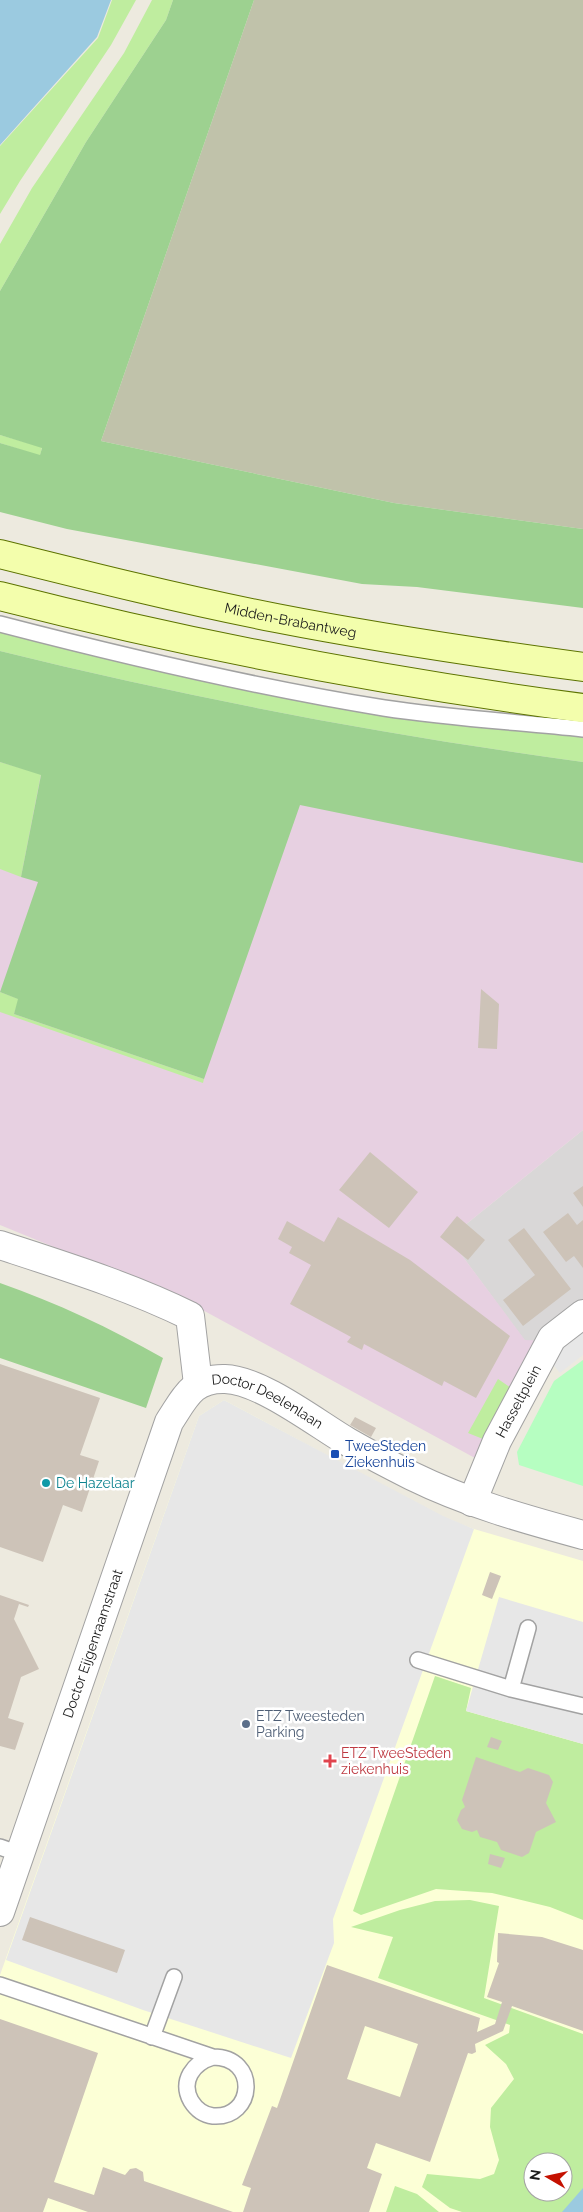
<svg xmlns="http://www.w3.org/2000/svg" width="583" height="2212" font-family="Raleway,sans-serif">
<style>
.residential{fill:#d9d7d7}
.industrial{fill:#e7d0e1}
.education{fill:#fcffd6;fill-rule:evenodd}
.construction{fill:#c0c2aa}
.grass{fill:#bfed9f;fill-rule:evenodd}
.forest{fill:#9dd190}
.park{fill:#b6fec1}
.parking{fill:#e7e7e7}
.water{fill:#9bcae0}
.building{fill:#cdc3b8;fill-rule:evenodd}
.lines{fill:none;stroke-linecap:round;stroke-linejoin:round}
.lane-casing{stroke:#a2a2a2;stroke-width:18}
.street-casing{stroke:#a2a2a2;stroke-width:30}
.secondary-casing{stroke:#5d7300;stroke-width:30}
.lane{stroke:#fff;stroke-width:15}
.street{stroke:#fff;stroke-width:28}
.secondary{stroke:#f3feac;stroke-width:28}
.transit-dot{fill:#1a4fb4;stroke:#fff;stroke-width:2}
.culture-dot{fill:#0f9aa8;stroke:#fff;stroke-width:2}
.service-dot{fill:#5c6f8a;stroke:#fff;stroke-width:2}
.health-dot{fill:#e0444e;stroke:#fff;stroke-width:2}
.labels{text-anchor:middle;stroke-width:5;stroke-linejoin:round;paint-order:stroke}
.street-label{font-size:14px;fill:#1b1b1b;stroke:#fff}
.transit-label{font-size:14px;fill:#164399;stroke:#fff;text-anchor:start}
.culture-label{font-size:14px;fill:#0d838f;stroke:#fff;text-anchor:start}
.service-label{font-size:14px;fill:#4e5e75;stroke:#fff;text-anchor:start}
.health-label{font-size:14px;fill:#be3a42;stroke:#fff;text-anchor:start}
</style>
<rect width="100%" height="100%" fill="#edeadf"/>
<path class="residential" d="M 583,1130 L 583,1317 L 549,1341 L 525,1341 L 449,1238 Z"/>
<path class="industrial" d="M 0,734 L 583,805 L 583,1130 L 449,1238 L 525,1340 L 549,1341 L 486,1464 L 186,1301 L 0,1225 Z"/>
<path class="education" d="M 224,1400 L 443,1517 L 474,1529 L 583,1561 L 583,2212 L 0,2212 L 0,1975 L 199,1416 ZM 533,2162 L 563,2162 L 563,2192 L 533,2192 Z"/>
<path class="construction" d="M 254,0 L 583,0 L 583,529 L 394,503 L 101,441 Z"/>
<path class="grass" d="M 112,0 L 136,0 L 111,45 L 20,181 L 0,214 L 0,146 L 98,38 Z
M 152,0 L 173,0 L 166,20 L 86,142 L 0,291 L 0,244 L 32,188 L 124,53 Z
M 0,435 L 42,447 L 40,456 L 0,443 Z
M 0,632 L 137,666 L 264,694 L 583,736 L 583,762 C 385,735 194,699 0,651 Z
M 0,762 L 41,774 L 21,877 L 0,869 Z
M 0,992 L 19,999 L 14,1014 L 204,1079 L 203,1083 L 0,1012 Z
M 498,1379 L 511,1388 L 483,1439 L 468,1433 Z
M 435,1676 L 471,1688 L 466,1711 L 583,1744 L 583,1920 L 550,1907 L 492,1893 L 436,1889 L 361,1915 L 353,1911 Z
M 470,1900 L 499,1906 L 484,1998 L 583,2034 L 583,2212 L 462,2212 L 450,2208 L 422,2187 L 427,2174 L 480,2179 L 494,2174 L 499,2160 L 490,2127 L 491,2108 L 514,2079 L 506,2064 L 485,2045 L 509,2033 L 510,2025 L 378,1978 L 393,1937 L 351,1927 L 400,1910 L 435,1901 ZM 533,2162 L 563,2162 L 563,2192 L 533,2192 Z
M 395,2186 L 417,2194 L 439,2212 L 386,2212 Z"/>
<path class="forest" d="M 173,0 L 254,0 L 101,441 L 394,503 L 583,529 L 583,608 L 417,587 L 362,584 L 67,529 L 0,512 L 0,443 L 40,455 L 42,448 L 0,435 L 0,291 L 86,142 L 166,20 Z
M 0,651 C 194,699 385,735 583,762 L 583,863 L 300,805 L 204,1079 L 14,1014 L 18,999 L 0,992 L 38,882 L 21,877 L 41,775 L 0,762 Z
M 0,1283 C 57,1303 110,1328 163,1358 L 146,1408 L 0,1358 Z"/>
<path class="park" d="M 583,1360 L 583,1486 L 519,1465 L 517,1452 L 554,1381 Z"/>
<path class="parking" d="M 583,1326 L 583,1355 L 560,1373 L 545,1355 Z
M 224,1400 L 443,1516 L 474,1529 L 333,1919 L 334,1943 L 291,2058 L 143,2010 L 6,1960 L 199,1416 Z
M 499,1597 L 583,1622 L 583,1744 L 466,1711 Z"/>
<path class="water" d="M 0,0 L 111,0 L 97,37 L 0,145 Z
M 583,2188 L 583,2212 L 562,2212 Z"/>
<path class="building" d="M 481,989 L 499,1004 L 497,1049 L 478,1048 Z
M 370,1152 L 418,1192 L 389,1228 L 339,1190 Z
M 583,1186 L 583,1207 L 573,1193 Z
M 568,1213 L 577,1225 L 583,1220 L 583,1268 L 574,1256 L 566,1262 L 543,1232 Z
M 457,1216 L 485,1240 L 468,1260 L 440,1237 Z
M 338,1217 L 410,1260 L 510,1336 L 476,1398 L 444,1381 L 442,1386 L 364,1344 L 362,1350 L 347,1342 L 351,1337 L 290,1304 L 311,1265 L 289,1253 L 292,1247 L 278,1239 L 287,1221 L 324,1242 Z
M 524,1228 L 571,1289 L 523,1326 L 503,1300 L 535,1275 L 508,1240 Z
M 0,1364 L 100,1398 L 80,1455 L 99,1461 L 82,1512 L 63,1505 L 43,1562 L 0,1547 Z
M 355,1417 L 376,1428 L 371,1437 L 350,1425 Z
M 490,1572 L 501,1576 L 492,1599 L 482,1595 Z
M 0,1595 L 29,1605 L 28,1607 L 19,1604 L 14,1619 L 39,1669 L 21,1677 L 8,1718 L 24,1723 L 15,1750 L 0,1746 Z
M 491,1737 L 502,1741 L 498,1750 L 487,1747 Z
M 476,1757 L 520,1772 L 528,1768 L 549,1775 L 553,1782 L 546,1803 L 556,1822 L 536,1832 L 529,1853 L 522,1857 L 501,1850 L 497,1842 L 480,1837 L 477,1830 L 472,1832 L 462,1829 L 457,1820 L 461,1810 L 465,1807 L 462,1800 Z
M 490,1854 L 505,1858 L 501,1868 L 488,1864 Z
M 30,1917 L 125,1950 L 117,1973 L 22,1940 Z
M 498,1933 L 542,1937 L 583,1950 L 583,2031 L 512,2006 L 503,2031 L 475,2044 L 476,2052 L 472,2054 L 468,2053 L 430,2162 L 376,2143 L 367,2168 L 382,2174 L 369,2212 L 243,2212 L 251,2188 L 242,2185 L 272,2106 L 277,2108 L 327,1965 L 480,2018 L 477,2032 L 495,2024 L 502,2002 L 487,1997 L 499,1963 L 497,1962 ZM 365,2026 L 418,2044 L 400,2097 L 347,2079 Z
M 0,2019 L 98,2053 L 54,2182 L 94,2195 L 103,2167 L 125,2175 L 130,2169 L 136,2168 L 143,2172 L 144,2181 L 233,2212 L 88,2212 L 48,2198 L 43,2212 L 0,2212 Z"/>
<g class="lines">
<defs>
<path id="lane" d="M 0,624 C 127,657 254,687 384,708 C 450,718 517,722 583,729
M 418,1660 L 511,1689 L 583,1706
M 511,1689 L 528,1628
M 0,1847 L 20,1854
M 0,1985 L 213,2057 C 259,2057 255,2119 213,2116 C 204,2115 196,2109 191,2101 C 180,2081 193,2063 213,2057
M 152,2037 L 174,1977"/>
<g id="street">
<path d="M 0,1245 C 64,1266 129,1286 190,1316 L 198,1384"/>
<path id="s1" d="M 472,1502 L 497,1441 L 552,1338 L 583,1314"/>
<path id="s2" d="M 0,1912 L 169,1422 C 185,1398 192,1378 225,1379 C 261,1380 317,1424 348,1442 C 369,1454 390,1465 412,1476 C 467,1503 524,1519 583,1535"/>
</g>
<g id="secondary">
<path id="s3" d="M 0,554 C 92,577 184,600 276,618 C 378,638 480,653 583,667"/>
<path d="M 0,596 C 192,645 386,682 583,708"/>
</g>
</defs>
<use href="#lane" class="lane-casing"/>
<use href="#street" class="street-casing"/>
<use href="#secondary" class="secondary-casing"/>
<use href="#lane" class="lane"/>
<use href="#street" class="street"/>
<use href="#secondary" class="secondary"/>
</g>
<rect class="transit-dot" x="330" y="1449" width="10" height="10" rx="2.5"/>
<circle class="culture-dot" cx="46" cy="1483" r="5"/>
<circle class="service-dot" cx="246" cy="1724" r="5"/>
<path class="health-dot" d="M327.5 1753.5h5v5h5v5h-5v5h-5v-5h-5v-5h5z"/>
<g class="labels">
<g class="street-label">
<text dy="5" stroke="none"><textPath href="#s3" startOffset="298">Midden-Brabantweg</textPath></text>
<text dy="5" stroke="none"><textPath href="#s1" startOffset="111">Hasseltplein</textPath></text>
<text dy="5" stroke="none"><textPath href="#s2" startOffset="641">Doctor Deelenlaan</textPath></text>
<text dy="5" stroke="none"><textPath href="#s2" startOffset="284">Doctor Eijgenraamstraat</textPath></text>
</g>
<g class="transit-label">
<text x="345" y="1451">TweeSteden<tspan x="345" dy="16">Ziekenhuis</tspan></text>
</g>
<g class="culture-label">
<text x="56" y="1488">De Hazelaar</text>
</g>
<g class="service-label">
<text x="256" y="1721">ETZ Tweesteden<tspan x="256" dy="16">Parking</tspan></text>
</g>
<g class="health-label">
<text x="341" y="1758">ETZ TweeSteden<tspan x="341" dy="16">ziekenhuis</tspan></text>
</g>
</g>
<g transform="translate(548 2177) rotate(279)"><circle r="24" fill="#ffffff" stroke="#a4a4a4"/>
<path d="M0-4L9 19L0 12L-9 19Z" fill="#c51100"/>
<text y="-8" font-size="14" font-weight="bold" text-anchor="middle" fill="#1b1b1b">N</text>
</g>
</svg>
